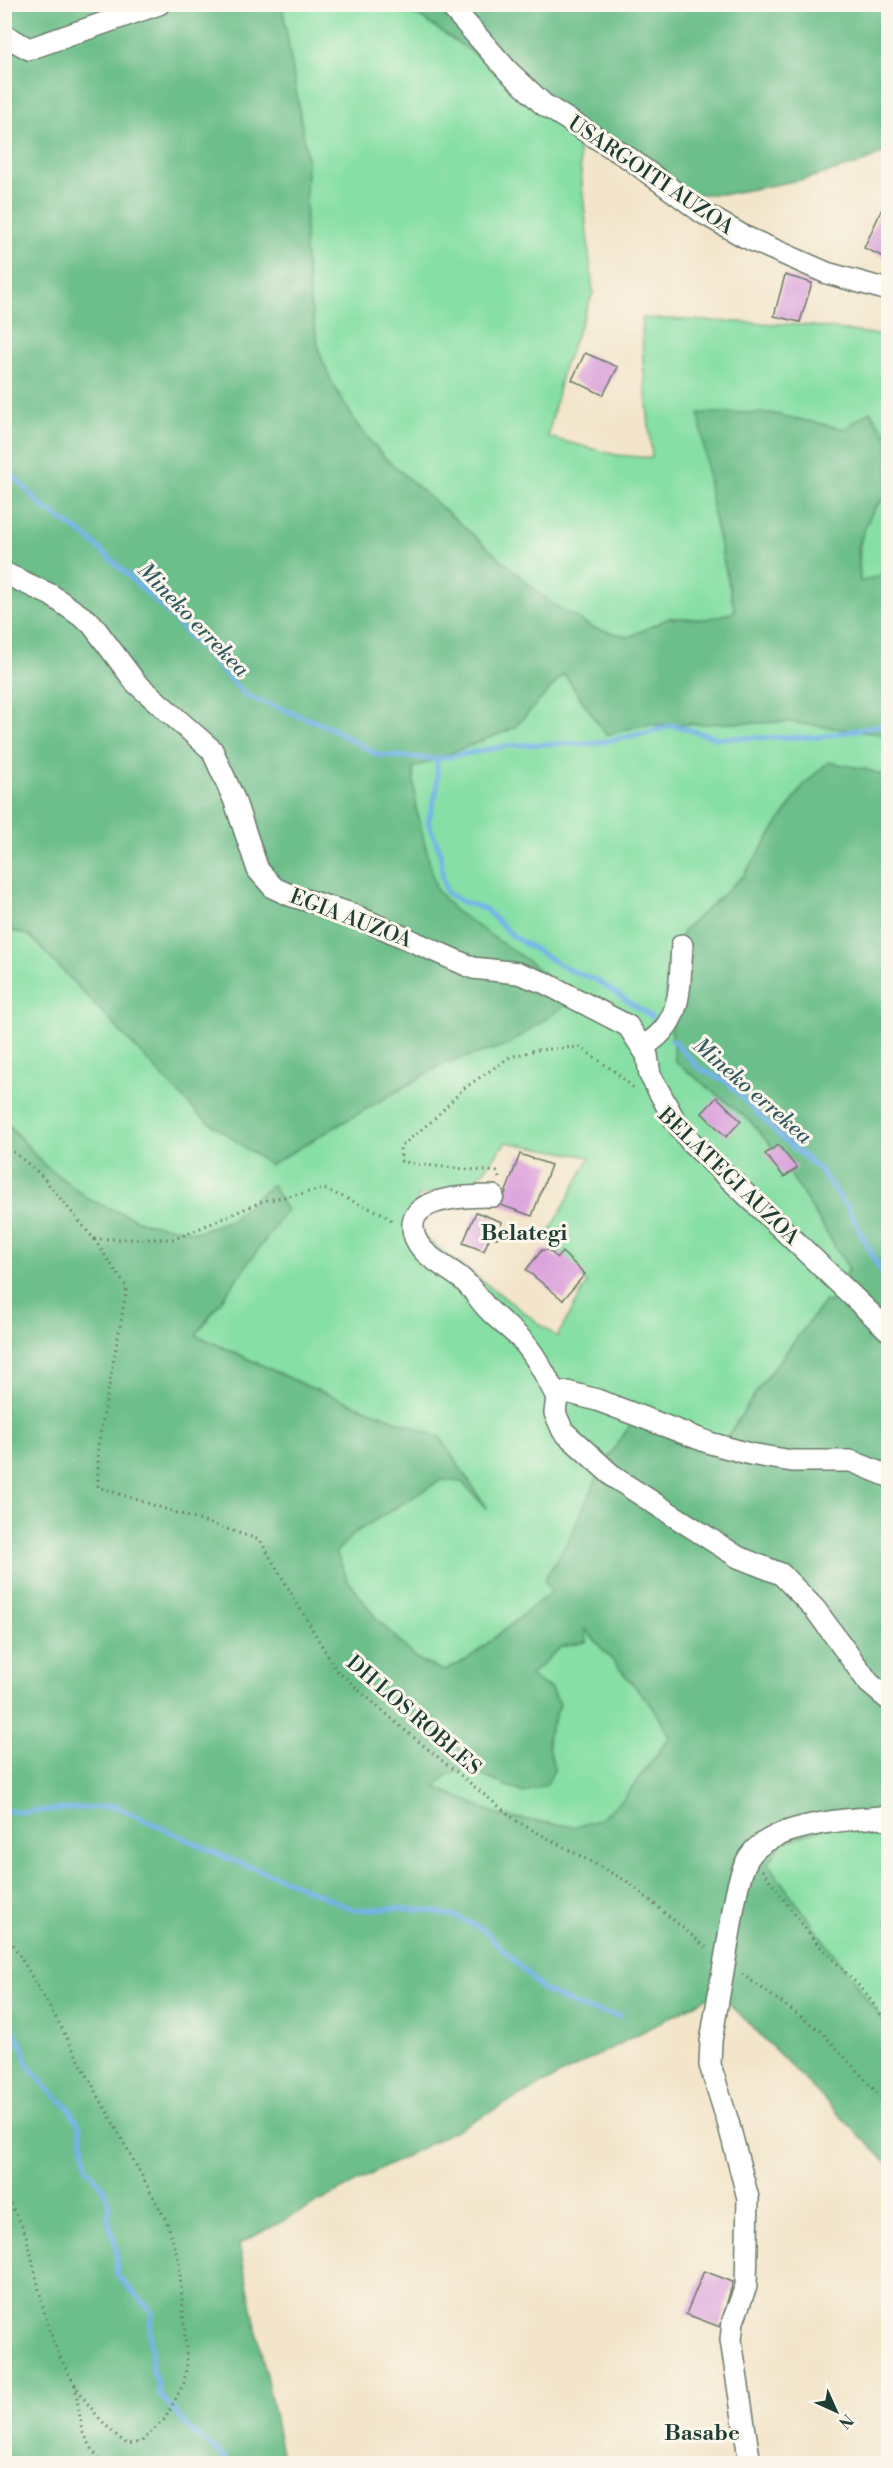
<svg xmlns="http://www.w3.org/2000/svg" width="893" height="2468" font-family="'Libre Bodoni',serif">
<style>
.green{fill:#86dfa4;stroke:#528e6c;stroke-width:1.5;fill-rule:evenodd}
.forest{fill:#6cbe8a;stroke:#467e5f;stroke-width:1.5;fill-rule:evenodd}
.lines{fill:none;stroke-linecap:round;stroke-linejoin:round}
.stream{stroke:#75b3e8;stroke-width:5}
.building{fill:#dba3dc}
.minor-casing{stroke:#697868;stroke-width:24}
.path{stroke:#697868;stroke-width:3;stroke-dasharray:1.5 4.5;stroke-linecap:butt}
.minor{stroke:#fff;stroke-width:21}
.labels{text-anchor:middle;stroke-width:6;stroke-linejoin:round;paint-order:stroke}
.street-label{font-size:21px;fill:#1f3d34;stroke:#fbf7ec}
.water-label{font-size:22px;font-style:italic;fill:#345a61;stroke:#fbf7ec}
.neighbourhood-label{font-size:22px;font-weight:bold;fill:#1f3d34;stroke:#fbf7ec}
</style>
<rect width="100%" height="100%" fill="#fbf7ec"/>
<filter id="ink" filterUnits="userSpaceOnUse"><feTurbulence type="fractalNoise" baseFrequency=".0167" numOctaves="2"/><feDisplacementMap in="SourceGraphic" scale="12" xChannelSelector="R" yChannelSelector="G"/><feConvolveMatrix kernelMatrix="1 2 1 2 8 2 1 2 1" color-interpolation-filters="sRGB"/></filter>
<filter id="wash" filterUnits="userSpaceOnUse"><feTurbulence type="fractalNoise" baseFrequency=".008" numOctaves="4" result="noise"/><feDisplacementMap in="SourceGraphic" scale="24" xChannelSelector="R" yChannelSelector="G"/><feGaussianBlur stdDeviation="1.35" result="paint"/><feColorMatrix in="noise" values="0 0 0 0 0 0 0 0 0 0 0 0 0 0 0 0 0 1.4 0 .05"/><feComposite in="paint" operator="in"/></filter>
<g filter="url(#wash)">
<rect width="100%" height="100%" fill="#f3e5ca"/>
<path class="green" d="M 282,5 L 396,5 L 417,15 L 520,85 L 577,134 L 593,293 L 563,369 L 548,437 L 616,455 L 652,458 L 643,362 L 642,318 L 804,325 L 888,336 L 888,437 L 870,411 L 844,429 L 770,413 L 713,513 L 735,612 L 706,619 L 669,618 L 629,637 L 593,628 L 552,604 L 384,457 L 358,426 L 332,383 L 320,354 L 310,303 L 305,246 L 307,157 Z
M 888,496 L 888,573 L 860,583 C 858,547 858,520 888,496 Z
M 564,674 L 606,735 L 643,725 L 788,722 L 888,735 L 888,777 L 865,769 L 828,762 L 803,786 L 744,876 L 685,929 L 668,957 L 667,992 L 675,1061 L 749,1120 L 778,1154 L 849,1269 L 828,1304 L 825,1301 L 761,1385 L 722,1445 L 566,1545 L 544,1580 L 553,1591 L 468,1659 L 445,1671 L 419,1661 L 375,1617 L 347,1579 L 336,1552 L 354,1533 L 441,1480 L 462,1482 L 484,1505 L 440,1437 L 309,1387 L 196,1335 L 286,1210 L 272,1185 L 231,1220 L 197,1232 L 145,1223 L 90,1200 L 43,1164 L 5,1120 L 4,928 L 30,936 L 199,1115 L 270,1165 L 445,1063 L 508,1045 L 572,1000 L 532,964 L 454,910 L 436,889 L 416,808 L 413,768 L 514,728 ZM 506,1142 L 590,1157 L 546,1239 L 587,1283 L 557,1337 L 414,1230 L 418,1196 L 470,1188 Z
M 584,1628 L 654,1708 L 670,1737 L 624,1798 L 599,1820 L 574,1827 L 501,1816 L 435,1787 L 447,1775 L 466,1769 L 524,1793 L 554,1770 L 547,1737 L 560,1704 L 550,1688 L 529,1676 L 561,1647 L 586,1642 Z
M 830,1825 L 888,1836 L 888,2028 L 768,1864 L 782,1843 Z"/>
<path class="forest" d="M 5,5 L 282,5 L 307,157 L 305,246 L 310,303 L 320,354 L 332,383 L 358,426 L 384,457 L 552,604 L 593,628 L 629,637 L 669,618 L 706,619 L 735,612 L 713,513 L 699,413 L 770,413 L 844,429 L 870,411 L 888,437 L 888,496 L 874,507 L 858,546 L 860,582 L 888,573 L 888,735 L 788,722 L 643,725 L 606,735 L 564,674 L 514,728 L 413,768 L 416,808 L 436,889 L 454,910 L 532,964 L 573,1000 L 508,1045 L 445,1063 L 270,1165 L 199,1115 L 30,936 L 5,928 Z
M 396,5 L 888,5 L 888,151 L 859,164 L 805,179 L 727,194 L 683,194 L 417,15 Z
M 828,762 L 865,769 L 888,777 L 888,1836 L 830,1825 L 782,1843 L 768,1864 L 888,2028 L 888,2164 L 718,1992 L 239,2244 L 284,2463 L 5,2463 L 4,1120 L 43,1164 L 90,1200 L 145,1223 L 197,1232 L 231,1220 L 272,1185 L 287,1210 L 196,1335 L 309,1387 L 440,1437 L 487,1509 L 462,1482 L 441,1480 L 354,1533 L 336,1552 L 347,1579 L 375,1617 L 419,1661 L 445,1671 L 468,1659 L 552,1591 L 544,1580 L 566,1545 L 602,1467 L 637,1415 L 722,1445 L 761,1385 L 825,1301 L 829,1303 L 849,1269 L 778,1154 L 749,1120 L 675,1061 L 667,992 L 668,957 L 685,929 L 744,875 L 803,786 ZM 585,1629 L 654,1708 L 670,1737 L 624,1798 L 599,1820 L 574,1827 L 501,1816 L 435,1787 L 447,1775 L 466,1769 L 524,1793 L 547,1784 L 554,1770 L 547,1737 L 560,1704 L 550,1688 L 529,1676 L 561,1647 L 586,1642 Z"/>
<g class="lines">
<path class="stream" d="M 4,466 L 43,507 L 88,538 L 166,611 L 245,695 L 329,727 L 378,755 L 437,759 L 512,745 L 597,743 L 646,733 L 673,725 L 717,738 L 820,737 L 888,724
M 437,759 L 437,789 L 428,822 L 440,851 L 443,881 L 447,893 L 463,902 L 485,909 L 514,937 L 569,970 L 596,980 L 652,1017
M 672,1040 L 699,1068 L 727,1082 L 781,1137 L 820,1170 L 848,1208 L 888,1285
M 4,1810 L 21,1812 L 115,1806 L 231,1860 L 279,1877 L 355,1910 L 398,1908 L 431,1911 L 457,1917 L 484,1930 L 543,1990 L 581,2008 L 621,2016
M 4,1993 L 8,2000 L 8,2013 L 17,2038 L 24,2048 L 27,2064 L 50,2091 L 68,2107 L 80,2127 L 87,2169 L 103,2187 L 109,2204 L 108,2218 L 116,2247 L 117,2275 L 152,2312 L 150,2328 L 152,2370 L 158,2384 L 158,2393 L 190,2429 L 226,2459 L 227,2464"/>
</g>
<g id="blocks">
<path class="building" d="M 888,196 L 888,259 L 864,248 Z
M 785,275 L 812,283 L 800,322 L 774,316 Z
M 585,353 L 618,367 L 603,395 L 572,380 Z
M 717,1097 L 741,1121 L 726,1137 L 702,1113 Z
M 778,1145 L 797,1168 L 784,1177 L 765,1154 Z
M 520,1154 L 551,1165 L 532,1216 L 501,1205 Z
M 476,1212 L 502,1222 L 497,1238 L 490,1236 L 484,1251 L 463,1243 Z
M 542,1250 L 548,1250 L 557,1258 L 562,1252 L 585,1274 L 563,1300 L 526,1270 Z
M 704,2271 L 733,2282 L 720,2327 L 686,2314 Z"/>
</g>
</g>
<g filter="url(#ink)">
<use href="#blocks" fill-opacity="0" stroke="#697868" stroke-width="1.5"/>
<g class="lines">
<defs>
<path id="minor" d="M 449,4 L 507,70 L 543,104 L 630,159 L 703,213 L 745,237 L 827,273 L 888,290
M 4,35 L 29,49 L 159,4
M 4,573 L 51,595 L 91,623 L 136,683 L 212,750 L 234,799 L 258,870 L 274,888 L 292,896 L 349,913 L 473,968 L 518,973 L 545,983 L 628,1026 L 647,1055 L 650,1075 L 674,1119 L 691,1142 L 888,1330
M 642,1047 C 684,1024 679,987 682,945
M 493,1196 C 473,1196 415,1196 413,1224 C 411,1253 446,1265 463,1280 C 472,1288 479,1299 487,1308 C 497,1319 510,1328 521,1339 C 536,1355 546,1377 557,1397
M 888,1476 L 851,1461 L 792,1461 L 750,1454 L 710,1443 L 597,1400 L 567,1392 L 557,1397 L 555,1413 L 563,1431 L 615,1478 L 738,1557 L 781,1574 L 815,1609 L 869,1683 L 888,1699
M 750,2464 L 731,2340 L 733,2321 L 746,2286 L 748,2198 L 728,2122 L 710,2065 L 711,2041 C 717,2006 723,1971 729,1936 C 733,1914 737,1870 752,1853 C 776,1824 847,1819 882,1817 L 888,1820"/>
</defs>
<use href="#minor" class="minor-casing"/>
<path class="path" d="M 4,1144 L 40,1174 L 94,1239 L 127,1288 L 98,1446 L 98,1487 L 260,1540 L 336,1670 L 407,1732 L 518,1822 L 628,1882 L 708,1949
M 499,1178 L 497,1172 L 414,1164 L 401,1161 L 400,1147 L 433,1120 L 463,1089 L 510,1057 L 536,1050 L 580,1047 L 614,1071 L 634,1088
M 94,1239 L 175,1239 L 263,1201 L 324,1189 L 381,1213 L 394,1222
M 762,1870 L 813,1939 L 865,1992 L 888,2024
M 4,1929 L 56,2018 L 167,2222 L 179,2261 L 187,2363 L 184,2383 L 165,2419 L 141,2442 L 127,2444 C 95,2420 70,2382 55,2345 C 40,2309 37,2268 24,2230 C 19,2218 11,2206 4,2194
M 742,1974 L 822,2032 L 882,2098 L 888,2110
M 75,2385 L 82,2431 L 101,2464"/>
<use href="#minor" class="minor"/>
</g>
</g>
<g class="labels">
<g class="street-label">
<text transform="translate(651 175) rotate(34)" y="7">USARGOITI AUZOA</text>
<text transform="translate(351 918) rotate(21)" y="7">EGIA AUZOA</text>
<text transform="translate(729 1176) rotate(44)" y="7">BELATEGI AUZOA</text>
<text transform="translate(414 1715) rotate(41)" y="7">DH LOS ROBLES</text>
</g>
<g class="water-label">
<text transform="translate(194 619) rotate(46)" y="8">Mineko errekea</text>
<text transform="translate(753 1090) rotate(41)" y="8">Mineko errekea</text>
</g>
<g class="neighbourhood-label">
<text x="524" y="1240">Belategi</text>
<text x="702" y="2440">Basabe</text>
</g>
</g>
<rect width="893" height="2468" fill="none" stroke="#fbf7ec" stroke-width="24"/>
<g transform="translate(836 2411) rotate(135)" stroke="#fbf7ec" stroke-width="4.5" paint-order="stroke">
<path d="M0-4.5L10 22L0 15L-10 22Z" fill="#1f3d34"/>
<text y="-9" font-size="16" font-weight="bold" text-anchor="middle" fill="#1f3d34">N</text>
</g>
</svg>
